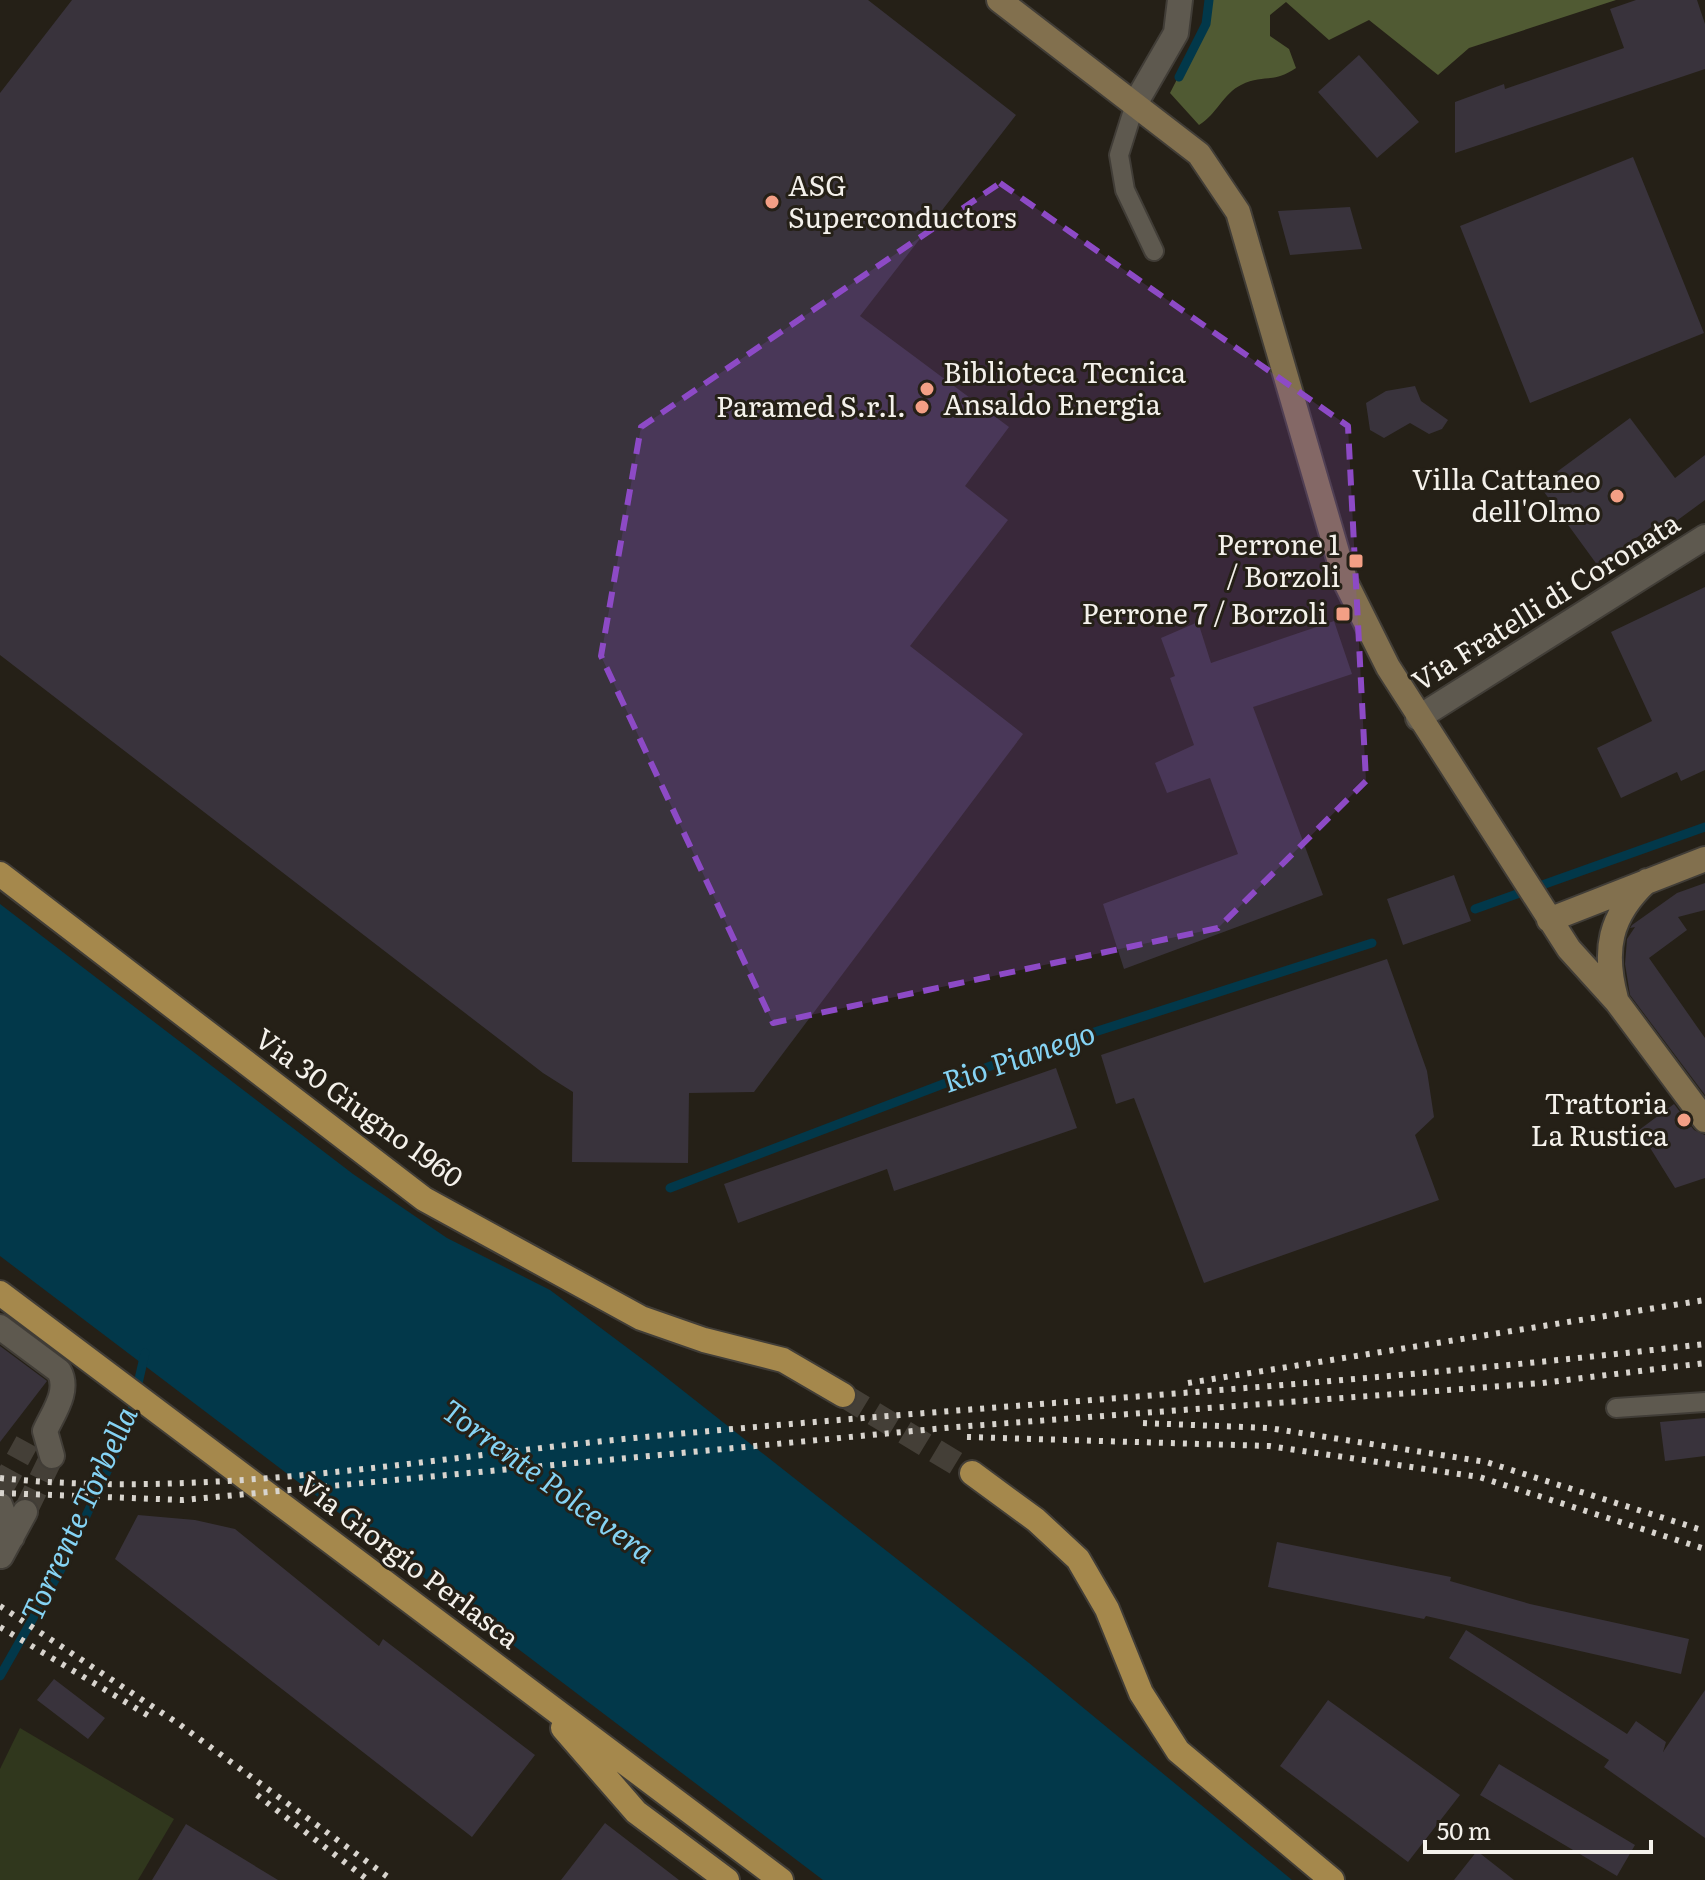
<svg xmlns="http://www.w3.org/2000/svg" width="1705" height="1880" font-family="Literata,serif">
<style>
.green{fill:#30371d}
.forest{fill:#505a33}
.water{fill:#02384a}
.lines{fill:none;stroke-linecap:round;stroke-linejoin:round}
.stream{stroke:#02384a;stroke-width:9}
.building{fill:#39333c}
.street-tunnel{stroke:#443f37;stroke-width:24;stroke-dasharray:24 12;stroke-linecap:butt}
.primary-tunnel{stroke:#443f37;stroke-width:24;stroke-dasharray:24 12;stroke-linecap:butt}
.lane-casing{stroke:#413d37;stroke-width:22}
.street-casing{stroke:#413d37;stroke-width:28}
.secondary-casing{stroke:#413d37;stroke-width:28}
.primary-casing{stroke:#413d37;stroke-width:28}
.lane{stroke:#5e594f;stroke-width:18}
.street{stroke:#5e594f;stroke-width:24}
.secondary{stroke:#82704e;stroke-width:24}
.primary{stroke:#a5884c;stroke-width:24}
.rail{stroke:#d8d4ce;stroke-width:6;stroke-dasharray:4 8;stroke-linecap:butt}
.marked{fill:#8d4ac6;fill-opacity:0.2;stroke:#8d4ac6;stroke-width:6;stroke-dasharray:16 10;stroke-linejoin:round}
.poi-dot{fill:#f39f85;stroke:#252017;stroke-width:3}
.labels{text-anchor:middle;stroke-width:6;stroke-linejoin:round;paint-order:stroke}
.poi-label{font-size:28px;fill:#f4f1eb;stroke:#252017;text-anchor:end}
.street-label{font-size:28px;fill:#f4f1eb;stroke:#252017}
.water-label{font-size:30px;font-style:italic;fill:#85d3f4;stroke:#252017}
</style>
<rect width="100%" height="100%" fill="#252017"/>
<path class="green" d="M 20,1728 L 174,1819 L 138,1880 L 0,1880 L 0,1769 Z"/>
<path class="forest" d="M 1212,0 L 1616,0 L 1469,48 L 1438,75 L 1369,20 L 1329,40 L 1286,2 L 1270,15 L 1270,36 L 1289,49 L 1296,68 C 1272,84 1263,74 1241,85 C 1224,93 1216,115 1199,125 L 1170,93 L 1212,11 Z"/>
<path class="water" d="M 0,904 L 353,1174 L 447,1238 L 550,1290 L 653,1367 L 1029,1663 L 1292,1880 L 823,1880 L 0,1256 Z"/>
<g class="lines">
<path class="stream" d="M 1179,77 L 1206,24 L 1209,0
M 1475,909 L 1705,827
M 670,1188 L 1001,1062 L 1372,943
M 0,1676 L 60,1571 L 128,1427 L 145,1353"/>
</g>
<path class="building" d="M 72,0 L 868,0 L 1016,115 L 860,316 L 1009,427 L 965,486 L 1008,520 L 910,646 L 1023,734 L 754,1092 L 689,1093 L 688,1163 L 572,1162 L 573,1092 L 543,1073 L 0,655 L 0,93 Z
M 1636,0 L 1697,0 L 1705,24 L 1705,69 L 1455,153 L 1455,102 L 1504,84 L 1505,89 L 1624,48 L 1610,9 Z
M 1359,55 L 1419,122 L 1377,158 L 1318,92 Z
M 1633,157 L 1704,333 L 1530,403 L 1460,226 Z
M 1350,207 L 1362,249 L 1290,255 L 1278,211 Z
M 1415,386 L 1421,401 L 1448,420 L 1442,429 L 1429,434 L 1410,423 L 1384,438 L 1370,430 L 1366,403 L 1386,391 Z
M 1630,418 L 1675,478 L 1705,455 L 1705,500 L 1660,533 L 1654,525 L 1598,566 L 1539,485 Z
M 1705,587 L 1705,770 L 1681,781 L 1677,772 L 1621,798 L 1597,748 L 1652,721 L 1611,632 Z
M 1334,621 L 1352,674 L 1253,707 L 1323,895 L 1124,969 L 1103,904 L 1238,854 L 1210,778 L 1167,793 L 1155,763 L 1194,745 L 1170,678 L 1175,676 L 1161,638 L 1198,622 L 1211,663 Z
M 1454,875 L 1471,921 L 1403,945 L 1387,899 Z
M 1705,883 L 1705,910 L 1678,917 L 1687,930 L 1649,958 L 1705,1038 L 1705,1095 L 1630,995 L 1625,964 L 1627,939 L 1635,927 L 1630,928 L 1632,925 L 1677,893 Z
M 1387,959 L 1427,1071 L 1434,1117 L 1415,1135 L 1439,1200 L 1204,1283 L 1134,1098 L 1116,1104 L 1101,1055 Z
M 1056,1068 L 1077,1128 L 894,1191 L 887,1169 L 738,1223 L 724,1184 Z
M 1674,1104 L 1694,1130 L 1705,1135 L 1705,1178 L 1675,1188 L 1639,1130 Z
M 0,1346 L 47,1381 L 0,1442 Z
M 1705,1418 L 1705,1456 L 1665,1461 L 1660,1422 Z
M 138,1515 L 195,1520 L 235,1529 L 379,1646 L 383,1639 L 535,1755 L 472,1837 L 115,1559 Z
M 1277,1542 L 1451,1577 L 1450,1581 L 1530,1604 L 1689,1639 L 1681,1674 L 1426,1616 L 1424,1619 L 1268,1587 Z
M 1466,1630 L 1627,1734 L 1636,1721 L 1666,1742 L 1663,1752 L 1705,1690 L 1705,1838 L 1604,1767 L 1609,1760 L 1449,1658 Z
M 54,1679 L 105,1718 L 88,1739 L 37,1700 Z
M 1328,1700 L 1460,1795 L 1408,1862 L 1280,1766 Z
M 1499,1764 L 1635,1845 L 1617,1876 L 1480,1795 Z
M 605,1823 L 679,1880 L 561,1880 Z
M 186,1824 L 278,1880 L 152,1880 Z
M 1477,1851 L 1514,1880 L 1454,1880 Z"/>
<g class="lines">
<path class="street-tunnel" d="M 0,1491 L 27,1442
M 25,1512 L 52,1456"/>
<path class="primary-tunnel" d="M 843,1395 L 972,1473"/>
<defs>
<path id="lane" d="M 1135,104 L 1119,155 L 1125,190 L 1154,251
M 1616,1408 L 1705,1402"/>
<path id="street" d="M 1135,104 L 1176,33 L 1180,0
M 1418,718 L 1705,537
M 0,1327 L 59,1371 C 70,1391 53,1413 45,1431
M 45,1431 L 52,1456
M 0,1505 L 12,1537
M 1,1556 L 25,1512"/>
<path id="secondary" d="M 999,0 L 1199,154 L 1238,212 L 1346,583 L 1388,667 L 1569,949 L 1617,1002 L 1705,1120
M 1549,920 L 1705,859
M 1616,999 C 1603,951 1609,916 1647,881"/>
<path id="primary" d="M 0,874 L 424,1199 L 641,1318 L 704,1340 L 783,1360 L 843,1395
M 0,1293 L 781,1880
M 972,1473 L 1036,1520 L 1078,1559 L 1107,1609 L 1141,1693 L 1178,1751 L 1332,1880
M 563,1728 L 636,1812 L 727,1880"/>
</defs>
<use href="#lane" class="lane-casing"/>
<use href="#street" class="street-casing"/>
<use href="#secondary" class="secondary-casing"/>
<use href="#primary" class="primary-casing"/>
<use href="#lane" class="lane"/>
<use href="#street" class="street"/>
<use href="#secondary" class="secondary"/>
<use href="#primary" class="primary"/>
<path class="rail" d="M 1188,1383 L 1705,1300
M 1143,1423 L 1269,1428 L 1486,1462 L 1705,1531
M 967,1437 L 1269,1446 L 1479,1477 L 1705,1549
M 0,1478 C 210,1500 425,1458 634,1438 C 991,1404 1349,1386 1705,1344
M 0,1493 L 183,1500 L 956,1427 L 1542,1383 L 1705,1363
M 0,1606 L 179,1724 L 392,1880
M 0,1627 L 154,1719
M 257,1795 L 368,1880"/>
</g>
<path class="marked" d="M 1000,183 L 1348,426 L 1366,781 L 1218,928 L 773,1023 L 601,656 L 641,427 Z"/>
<g class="poi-dot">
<circle cx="772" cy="202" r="8"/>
<circle cx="927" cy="389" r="8"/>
<circle cx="922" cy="407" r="8"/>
<circle cx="1617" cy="496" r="8"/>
<rect x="1348" y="553" width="16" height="16" rx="4"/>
<rect x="1335" y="606" width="16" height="16" rx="4"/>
<circle cx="1684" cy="1120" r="8"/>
</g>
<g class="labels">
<g class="poi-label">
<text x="788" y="196" text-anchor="start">ASG<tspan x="788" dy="32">Superconductors</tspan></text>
<text x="943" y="383" text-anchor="start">Biblioteca Tecnica<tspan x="943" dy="32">Ansaldo Energia</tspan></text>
<text x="906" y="417">Paramed S.r.l.</text>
<text x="1601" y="490">Villa Cattaneo<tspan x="1601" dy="32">dell'Olmo</tspan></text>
<text x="1340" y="555">Perrone 1<tspan x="1340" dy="32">/ Borzoli</tspan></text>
<text x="1327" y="624">Perrone 7 / Borzoli</text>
<text x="1668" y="1114">Trattoria<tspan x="1668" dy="32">La Rustica</tspan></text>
</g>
<g class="street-label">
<text transform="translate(1546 602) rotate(-32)" y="10">Via Fratelli di Coronata</text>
<text transform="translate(359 1108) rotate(36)" y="10">Via 30 Giugno 1960</text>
<text transform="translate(409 1562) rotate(37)" y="10">Via Giorgio Perlasca</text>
</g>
<g class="water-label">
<text transform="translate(1019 1058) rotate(-19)" y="10">Rio Pianego</text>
<text transform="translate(548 1482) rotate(36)" y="10">Torrente Polcevera</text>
<text transform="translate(80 1514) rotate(-65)" y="10">Torrente Torbella</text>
</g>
</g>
<path d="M1425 1840v12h226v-12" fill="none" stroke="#f4f1eb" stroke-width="4"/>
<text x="1437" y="1840" font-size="24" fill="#f4f1eb" stroke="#252017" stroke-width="6" paint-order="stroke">50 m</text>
</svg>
